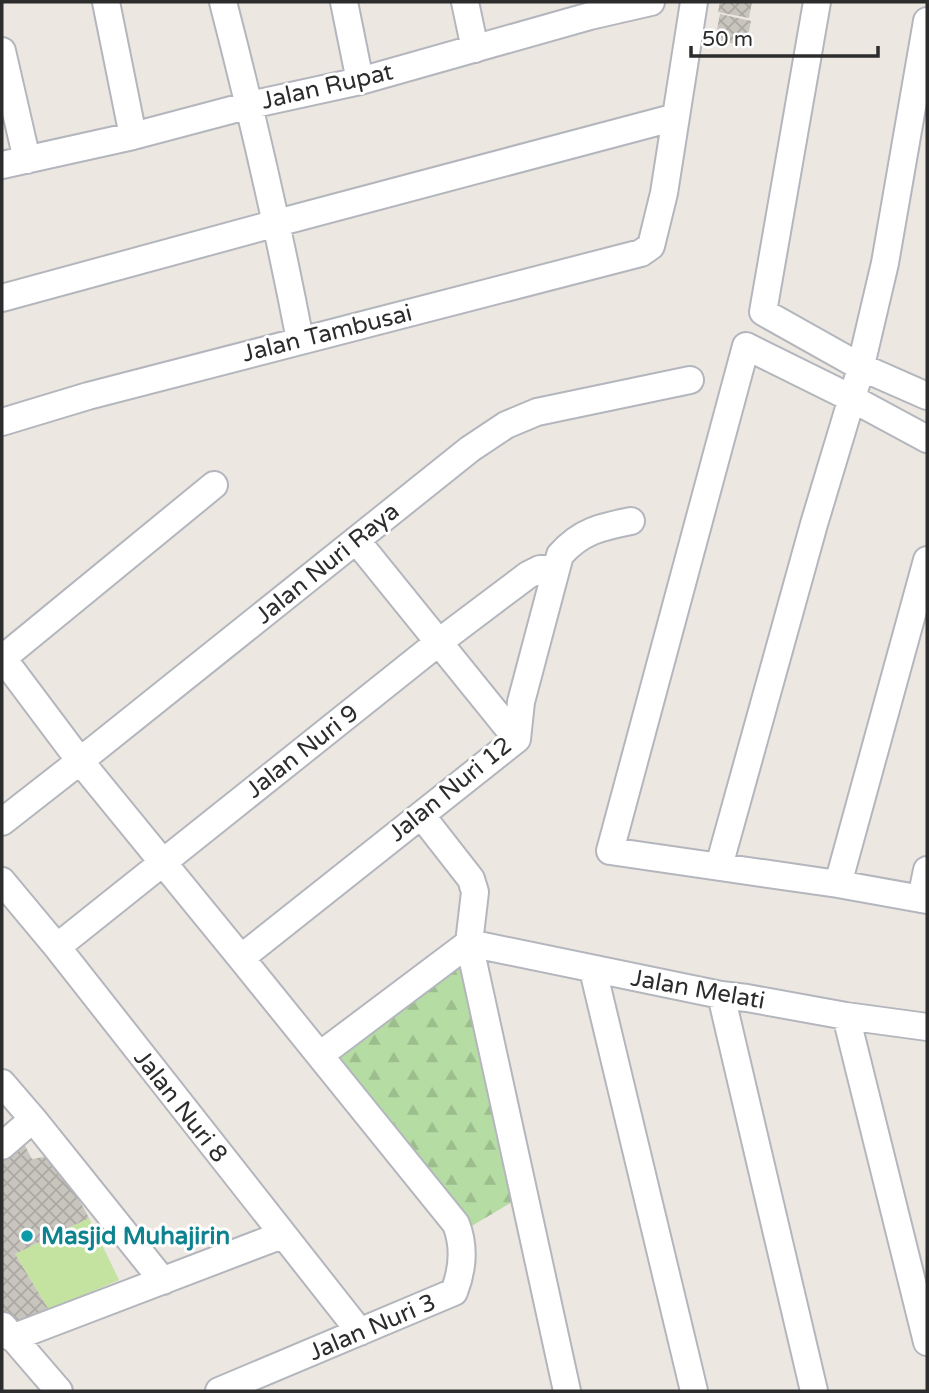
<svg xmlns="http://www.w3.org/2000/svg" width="929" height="1393" font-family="'Varela Round',sans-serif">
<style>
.forest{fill:url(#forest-firs)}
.pitch{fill:#c4e2a0}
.building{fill:url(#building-cross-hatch)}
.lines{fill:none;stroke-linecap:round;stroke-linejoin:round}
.street-casing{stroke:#b4b6be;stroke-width:30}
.street{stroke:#fff;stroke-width:26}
.culture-dot{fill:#0f9aa8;stroke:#fff;stroke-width:2.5}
.labels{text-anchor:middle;stroke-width:6;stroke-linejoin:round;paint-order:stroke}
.street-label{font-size:24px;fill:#2c2c2c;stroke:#fff}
.culture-label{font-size:24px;font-weight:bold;fill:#0d838f;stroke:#fff;text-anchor:start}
</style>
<defs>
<pattern id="forest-firs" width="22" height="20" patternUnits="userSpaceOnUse" patternTransform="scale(1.75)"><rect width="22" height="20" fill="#b5dca3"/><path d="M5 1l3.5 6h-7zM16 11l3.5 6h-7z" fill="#9cbd8c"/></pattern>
<pattern id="building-cross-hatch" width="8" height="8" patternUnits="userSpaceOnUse" patternTransform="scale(1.75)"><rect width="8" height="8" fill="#c8c5be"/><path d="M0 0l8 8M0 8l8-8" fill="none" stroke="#aca9a3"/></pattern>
</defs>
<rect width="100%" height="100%" fill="#ece7e0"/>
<path class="forest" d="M 459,960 L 512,1202 L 465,1230 L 331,1066 Z"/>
<path class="pitch" d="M 89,1218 L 119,1280 L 49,1310 L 15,1254 Z"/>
<path class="building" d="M 720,2 L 752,2 L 749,18 L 718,12 Z
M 720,14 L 751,21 L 746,46 L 715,40 Z
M 24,1144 L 32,1159 L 55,1155 L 89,1218 L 15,1254 L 49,1310 L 14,1329 L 2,1313 L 2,1162 Z"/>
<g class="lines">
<defs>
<path id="street" d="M 106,2 L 133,136
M 223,2 C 252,114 278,226 300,340
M 344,2 L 360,81
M 465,2 L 475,49
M 817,2 L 763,312 L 861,367 L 927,396
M 2,51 L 27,160
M 2,165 L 133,136 L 250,105 L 360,81 L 590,16 L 651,2
M 2,298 L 277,223 L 676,117
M 2,422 L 88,396 L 641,253 L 651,246 L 664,193 L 694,2
M 927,439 L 851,398 L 746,346 L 610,851 L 838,884 L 927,560
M 356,540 L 517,739
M 2,657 L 80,761 L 241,958 L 456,1224 C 465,1247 463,1269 454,1292 L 219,1391
M 3,658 L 214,485
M 421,815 L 471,879 L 475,892 L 469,943 L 567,1391
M 2,822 L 80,761 L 470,449 L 506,425 L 537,412 L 690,380
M 719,866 L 814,524 L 858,378 L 885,263 L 927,21
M 2,881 L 57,947 L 360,1332
M 838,884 L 927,900
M 921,899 L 927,870
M 469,943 L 721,995 L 747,998 L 846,1016 L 927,1027
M 57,947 L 439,642 L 528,575 L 540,569 L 555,569
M 241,958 L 517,739 L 521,702 L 560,555 C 581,531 601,527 631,521
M 593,970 L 694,1391
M 721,995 L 814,1391
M 846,1016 L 927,1342
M 320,1055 L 469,943
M 2,1083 L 33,1119 L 163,1281
M 2,1146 L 33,1119
M 3,1326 L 59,1391
M 12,1338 L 282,1235"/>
</defs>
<use href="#street" class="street-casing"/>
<use href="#street" class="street"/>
</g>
<circle class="culture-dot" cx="27" cy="1236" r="7"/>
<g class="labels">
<g class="street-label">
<text transform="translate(327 86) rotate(-13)" y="8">Jalan Rupat</text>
<text transform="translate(327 333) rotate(-14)" y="8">Jalan Tambusai</text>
<text transform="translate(327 563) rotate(-39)" y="8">Jalan Nuri Raya</text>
<text transform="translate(302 751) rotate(-38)" y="8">Jalan Nuri 9</text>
<text transform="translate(450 789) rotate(-39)" y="8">Jalan Nuri 12</text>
<text transform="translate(698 989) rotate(10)" y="8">Jalan Melati</text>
<text transform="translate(181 1106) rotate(52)" y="8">Jalan Nuri 8</text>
<text transform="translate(372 1327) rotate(-23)" y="8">Jalan Nuri 3</text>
</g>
<g class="culture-label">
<text x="41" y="1244">Masjid Muhajirin</text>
</g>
</g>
<rect width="929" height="1393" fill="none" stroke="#2c2c2c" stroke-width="7"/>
<path d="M691 46v10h187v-10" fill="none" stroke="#2c2c2c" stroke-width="3.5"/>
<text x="702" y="46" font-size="21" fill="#2c2c2c" stroke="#ffffff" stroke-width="5" paint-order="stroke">50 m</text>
</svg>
